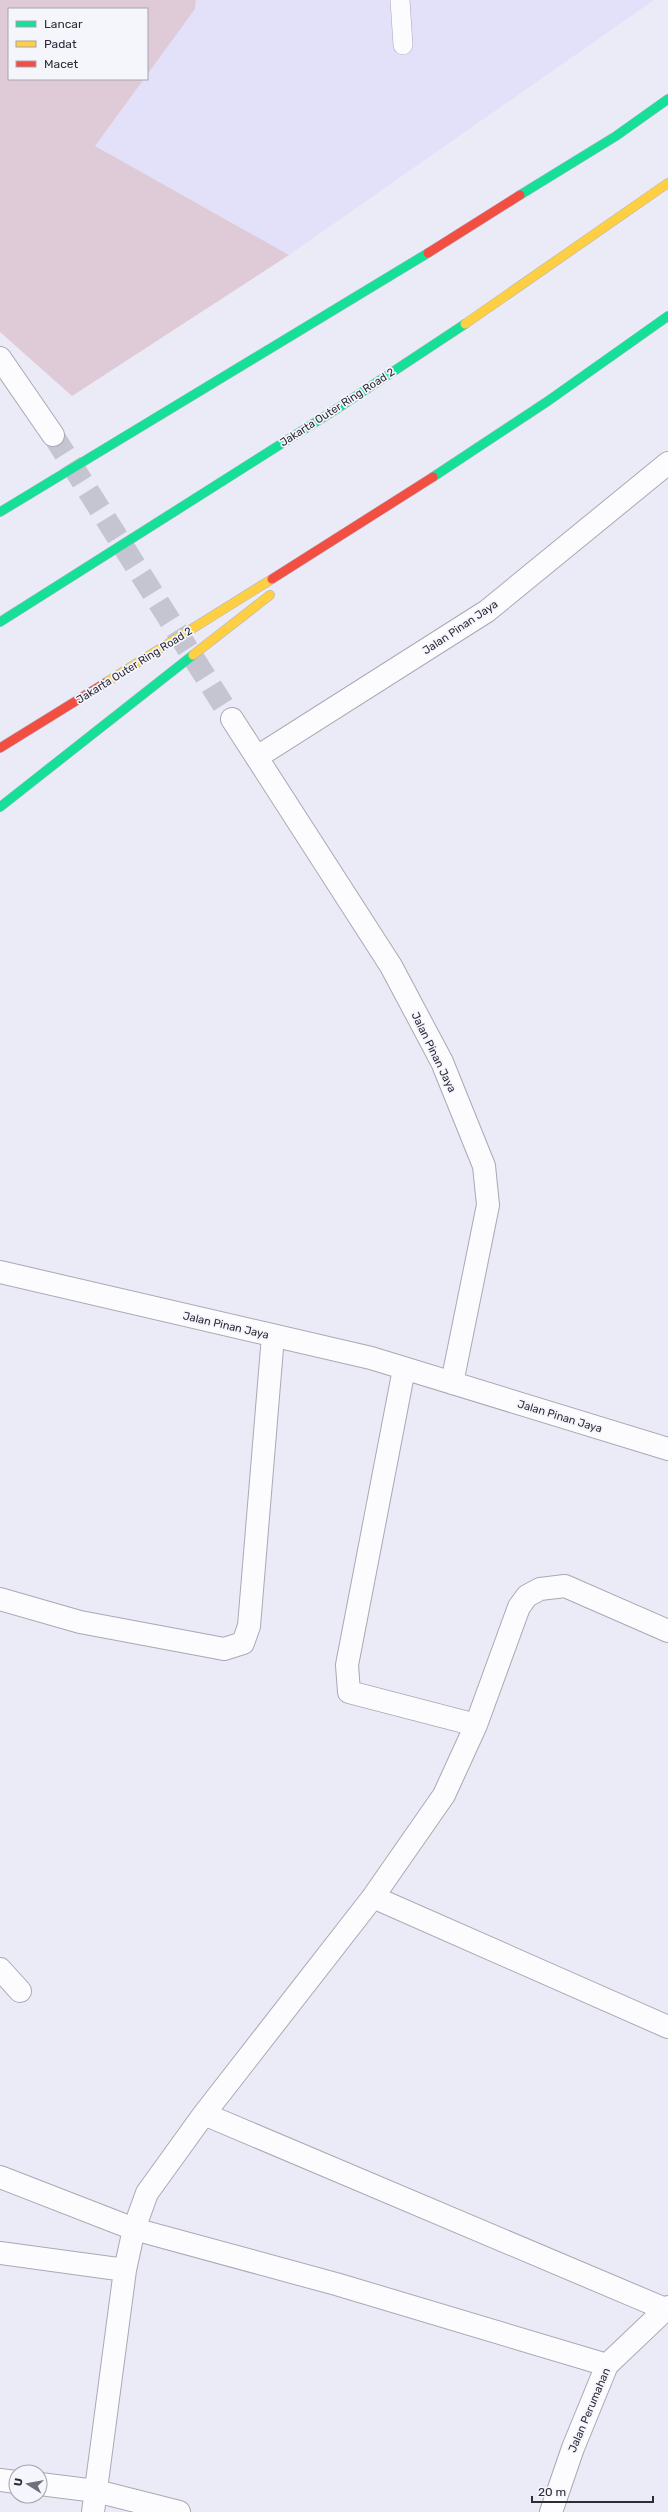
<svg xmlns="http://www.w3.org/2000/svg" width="668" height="2512" font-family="Rubik,sans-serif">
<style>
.built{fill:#e2e1f9}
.green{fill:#dfcbd7}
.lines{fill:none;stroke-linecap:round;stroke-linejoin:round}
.street-tunnel{stroke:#c5c5d1;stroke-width:22;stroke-dasharray:22 11;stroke-linecap:butt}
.lane-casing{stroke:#a9a8b4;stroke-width:20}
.street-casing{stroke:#a9a8b4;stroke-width:24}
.fast-casing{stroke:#aeb6c5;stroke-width:10}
.slow-casing{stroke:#aeb6c5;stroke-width:10}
.jam-casing{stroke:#aeb6c5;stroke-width:10}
.lane{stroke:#fcfcfe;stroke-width:19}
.street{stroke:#fcfcfe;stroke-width:22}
.fast{stroke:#16e098;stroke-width:9}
.slow{stroke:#ffcf43;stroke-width:9}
.jam{stroke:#f24e42;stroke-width:9}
.labels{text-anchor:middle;stroke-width:3.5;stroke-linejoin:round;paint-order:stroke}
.street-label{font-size:11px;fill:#2c2b38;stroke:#f5f5fc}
</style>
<rect width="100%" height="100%" fill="#ebebf7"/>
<path class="built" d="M 196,0 L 654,0 L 289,255 L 94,146 L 144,79 L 147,79 L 147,75 L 195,9 Z"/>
<path class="green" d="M 0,0 L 196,0 L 195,9 L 147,75 L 147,9 L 9,9 L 9,79 L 144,79 L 95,146 L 289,255 L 72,396 L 0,332 Z"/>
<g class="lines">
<path class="street-tunnel" d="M 53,435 L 232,719"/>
<defs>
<path id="lane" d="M 400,0 L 403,45"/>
<path id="street" d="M 0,358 L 53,435
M 232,719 L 391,966 L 442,1062 L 484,1166 L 488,1205 L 452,1383
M 257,757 L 487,611 L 668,463
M 0,1272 L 371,1358 L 668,1449
M 404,1369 L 347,1665 L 349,1692 L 476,1725
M 0,1599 L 80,1622 L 224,1649 L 243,1643 L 249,1626 L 273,1336
M 373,1897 L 668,2027
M 0,1969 L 20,1991
M 204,2114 L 665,2309
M 0,2177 L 134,2229 L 336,2284 L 607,2365
M 0,2253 L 125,2270
M 0,2480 L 16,2482
M 40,2484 L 96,2491 L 179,2512
M 93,2512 L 125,2270 L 134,2229 L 147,2193 L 204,2114 L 373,1897 L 444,1795 L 476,1725 L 519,1607 L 527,1596 L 540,1589 L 565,1586 L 668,1631
M 551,2512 L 573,2448 L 607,2365 L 668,2307"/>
<path id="fast" d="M 520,195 L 616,136 L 668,99
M 433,477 L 548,401 L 668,316
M 0,512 L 428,253
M 0,622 L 338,408 L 465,324
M 0,807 L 193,655"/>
<path id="slow" d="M 465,324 L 668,183
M 193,655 L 270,595
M 105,683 L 272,579"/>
<path id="jam" d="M 428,253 L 520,195
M 272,579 L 433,477
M 0,748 L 105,683"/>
</defs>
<use href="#lane" class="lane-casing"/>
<use href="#street" class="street-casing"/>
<use href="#fast" class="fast-casing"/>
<use href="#slow" class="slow-casing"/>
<use href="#jam" class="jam-casing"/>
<use href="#lane" class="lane"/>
<use href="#street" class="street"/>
<use href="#fast" class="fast"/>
<use href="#slow" class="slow"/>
<use href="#jam" class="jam"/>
</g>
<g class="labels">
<g class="street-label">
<text transform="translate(337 407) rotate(-33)" y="4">Jakarta Outer Ring Road 2</text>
<text transform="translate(460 627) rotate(-34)" y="4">Jalan Pinan Jaya</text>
<text transform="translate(134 665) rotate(-32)" y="4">Jakarta Outer Ring Road 2</text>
<text transform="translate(434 1052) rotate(64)" y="4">Jalan Pinan Jaya</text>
<text transform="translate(226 1325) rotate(13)" y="4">Jalan Pinan Jaya</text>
<text transform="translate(560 1416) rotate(17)" y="4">Jalan Pinan Jaya</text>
<text transform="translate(589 2410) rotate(-67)" y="4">Jalan Perumahan</text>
</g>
</g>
<rect x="8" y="8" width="140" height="72" fill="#f5f5fc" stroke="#a5a4ae"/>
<rect x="16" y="21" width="20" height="6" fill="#16e098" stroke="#a5a4ae"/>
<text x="44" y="28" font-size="12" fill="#2c2b38">Lancar</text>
<rect x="16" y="41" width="20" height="6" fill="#ffcf43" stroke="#a5a4ae"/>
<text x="44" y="48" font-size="12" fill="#2c2b38">Padat</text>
<rect x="16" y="61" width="20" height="6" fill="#f24e42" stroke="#a5a4ae"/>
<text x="44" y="68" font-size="12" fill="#2c2b38">Macet</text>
<g transform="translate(28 2484) rotate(281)"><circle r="19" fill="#f5f5fc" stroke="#a5a4ae"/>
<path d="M0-3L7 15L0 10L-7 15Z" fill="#6f6e7b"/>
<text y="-6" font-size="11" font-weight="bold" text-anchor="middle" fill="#2c2b38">U</text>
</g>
<path d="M532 2496v6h121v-6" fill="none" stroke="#2c2b38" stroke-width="2"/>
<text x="538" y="2496" font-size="12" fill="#2c2b38" stroke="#f5f5fc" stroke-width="3" paint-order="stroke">20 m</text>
</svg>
